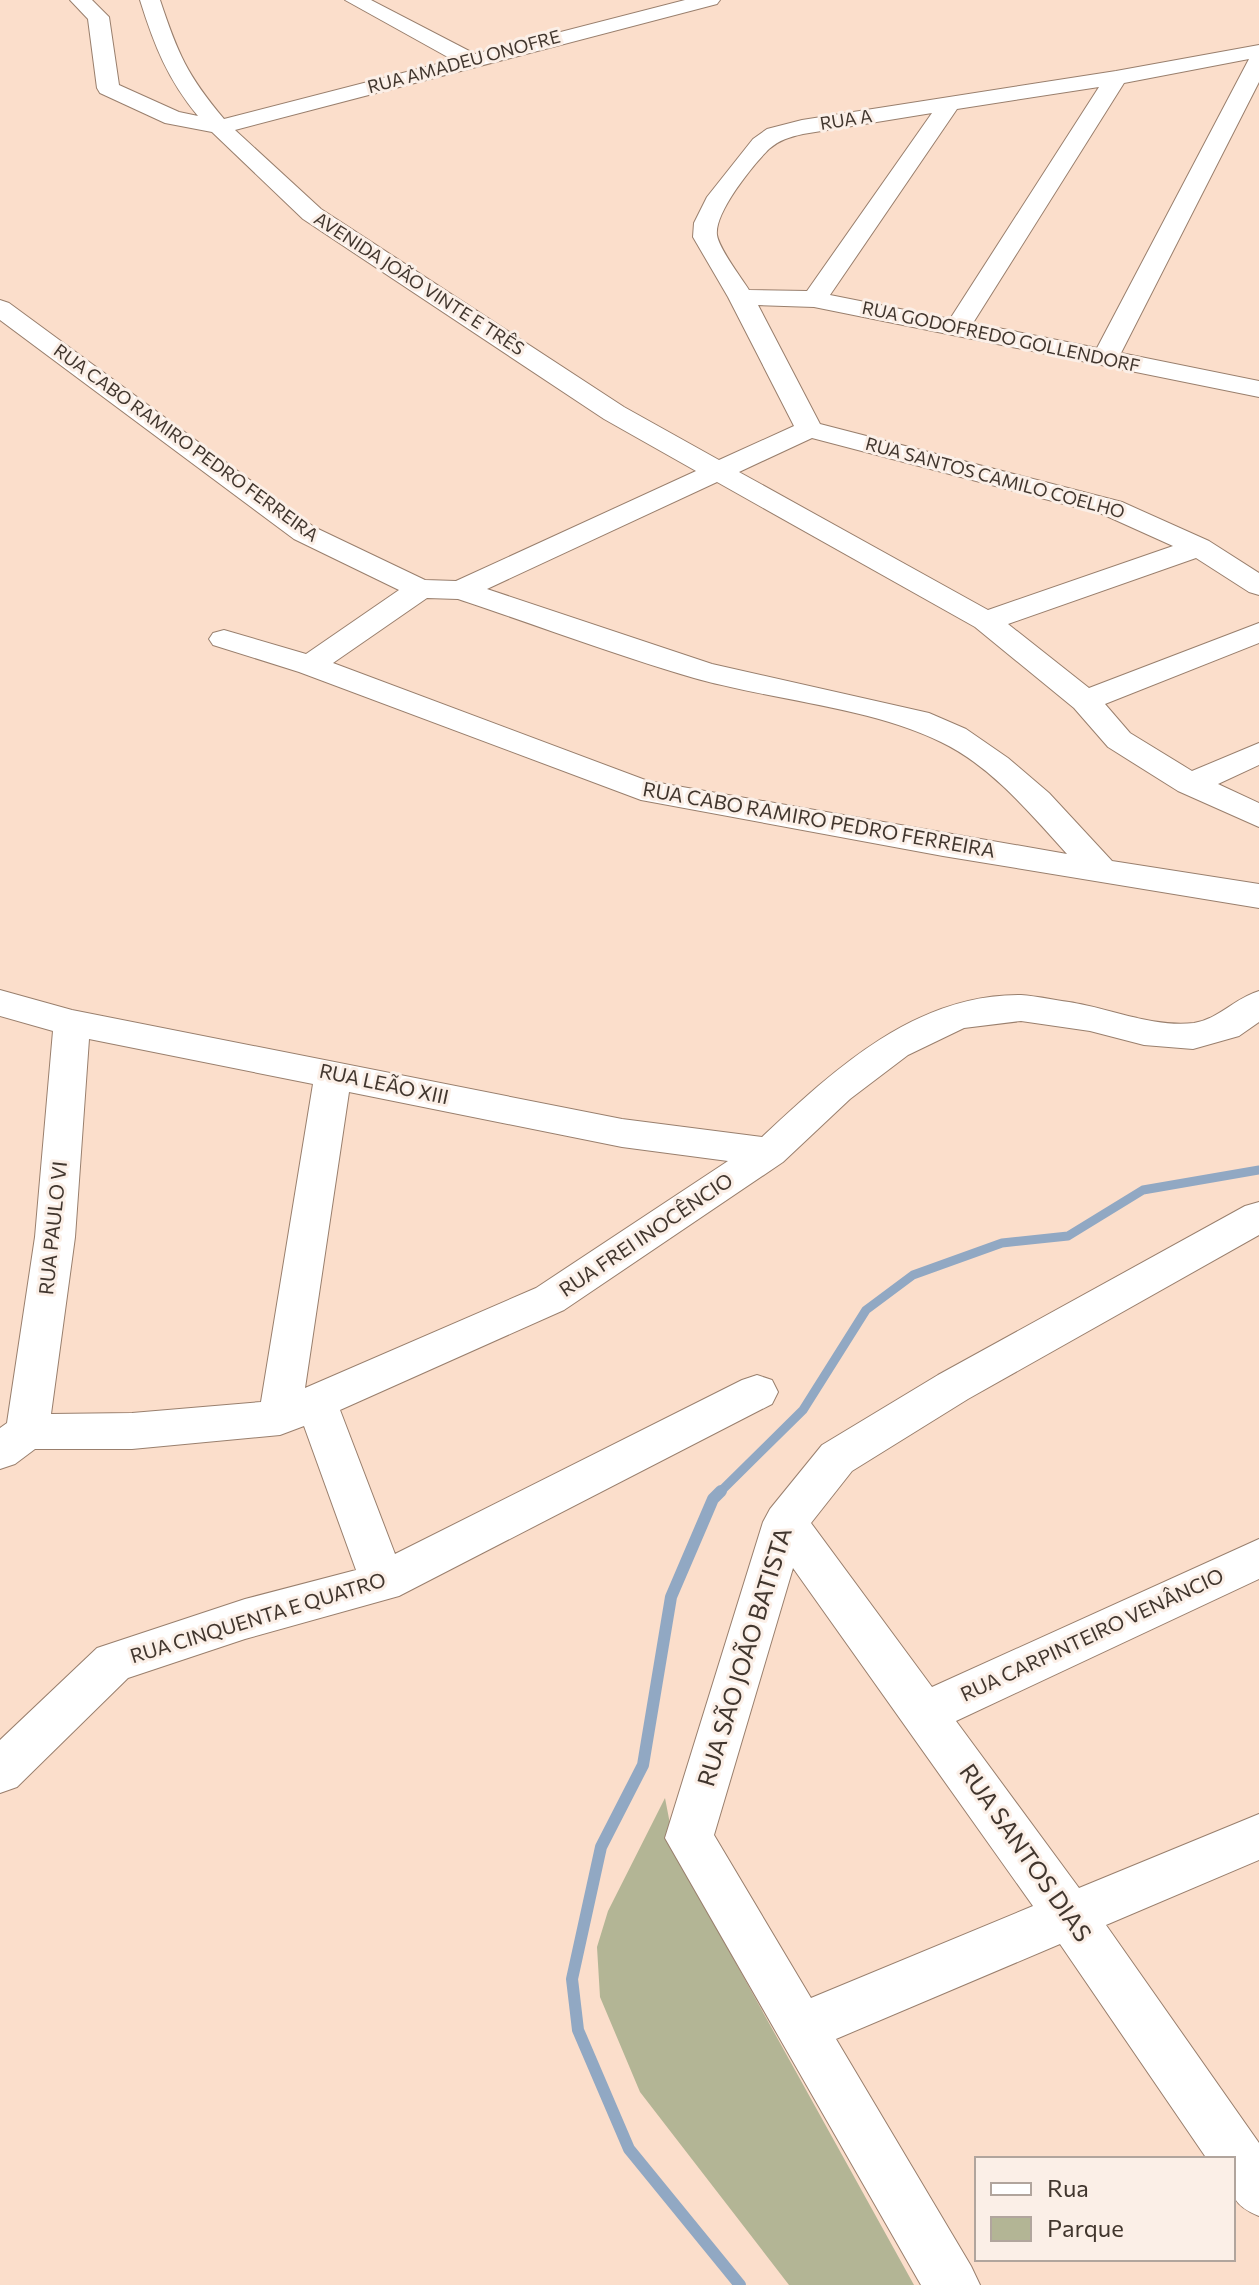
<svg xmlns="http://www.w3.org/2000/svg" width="1259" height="2285" font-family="Commissioner,sans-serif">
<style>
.green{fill:#b3b595}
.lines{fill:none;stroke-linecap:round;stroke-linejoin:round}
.stream-far1{stroke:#91a8c3;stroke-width:9}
.stream{stroke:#91a8c3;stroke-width:12}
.street-casing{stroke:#997f6d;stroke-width:2}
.street{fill:#fff;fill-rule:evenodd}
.labels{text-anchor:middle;stroke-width:6;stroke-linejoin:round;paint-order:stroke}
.far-street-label{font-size:18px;fill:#41362e;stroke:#fbefe7}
.street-label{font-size:20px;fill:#41362e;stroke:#fbefe7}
.near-street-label{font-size:24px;fill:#41362e;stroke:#fbefe7}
</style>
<rect width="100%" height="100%" fill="#fbdecb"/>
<path class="green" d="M 665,1798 L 676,1855 L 914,2285 L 789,2285 L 640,2092 L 600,1997 L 597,1947 L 608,1911 Z"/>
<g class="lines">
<path class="stream-far1" d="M 719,1493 L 803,1410 L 866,1310 L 913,1275 L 1002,1243 L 1068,1236 L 1143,1190 L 1259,1170"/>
<path class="stream" d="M 721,1491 L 713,1499 L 671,1597 L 643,1765 L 601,1847 L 572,1979 L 578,2030 L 629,2149 L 740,2285"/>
<defs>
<path id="street" d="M 70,0 L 92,0 L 109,17 L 119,85 L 179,112 L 198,116 C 168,80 154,45 140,0 L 160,0 C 178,54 187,75 224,119 L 453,60 L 345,0 L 371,0 L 475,54 L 685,0 L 720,0 L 717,4 L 235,130 L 321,209 L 624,407 L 719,460 L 794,426 L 728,297 L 693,237 L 694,223 L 707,197 L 753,139 L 767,129 L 802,120 L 1116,71 L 1259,45 L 1259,82 L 1121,353 L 1259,381 L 1259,397 L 814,307 L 758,305 L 820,424 L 1122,502 L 1209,541 L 1259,573 L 1259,595 L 1249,592 L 1196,558 L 1008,624 L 1089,688 L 1259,623 L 1259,643 L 1105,704 L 1130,733 L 1192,771 L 1259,743 L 1259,765 L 1218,784 L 1259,803 L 1259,827 L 1178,791 L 1108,747 L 1074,708 L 975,627 L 717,482 L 487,589 L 712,664 L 929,713 L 966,729 L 1008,758 L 1049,793 L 1112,861 L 1259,884 L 1259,908 L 943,856 L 641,800 L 299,672 L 213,645 L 209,639 L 213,633 L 224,630 L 306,654 L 399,590 L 294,539 L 0,320 L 0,300 L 9,303 L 314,527 L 425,580 L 456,581 L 696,471 L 604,419 L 303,219 L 212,132 L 165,123 L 100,93 L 97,88 L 88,19 ZM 1249,59 L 1097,348 L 973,323 L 1124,83 ZM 1099,87 L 950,319 L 830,295 L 957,109 ZM 932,113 L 807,291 L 749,290 C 741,277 719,249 717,235 C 714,213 753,165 769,149 C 779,140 790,137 803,134 ZM 812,438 L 1102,514 L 1173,546 L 988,610 L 739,472 ZM 427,598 L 458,599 C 536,625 615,655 694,678 C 771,700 870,707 941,742 C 991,766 1030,813 1067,854 L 648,781 L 333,663 Z
M 0,990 L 72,1010 L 622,1119 L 762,1137 C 835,1069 915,994 1021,995 C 1037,996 1054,1000 1069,1002 C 1109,1008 1153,1028 1194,1023 C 1219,1019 1235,998 1259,991 L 1259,1022 L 1239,1036 L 1193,1049 L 1144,1045 L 1090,1031 L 1021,1021 L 964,1028 L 908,1055 L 850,1099 L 783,1162 L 564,1310 L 340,1410 L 395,1554 L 742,1380 L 757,1375 L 772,1380 L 778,1392 L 772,1404 L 399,1596 L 245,1639 L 128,1678 L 17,1787 L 0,1793 L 0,1740 L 97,1648 L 245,1599 L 356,1570 L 304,1426 L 280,1435 L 132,1449 L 35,1449 L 15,1464 L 0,1469 L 0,1428 L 7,1423 L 35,1237 L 53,1031 L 0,1016 ZM 89,1039 L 313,1084 L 261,1402 L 132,1413 L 51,1414 L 75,1237 ZM 349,1092 L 622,1147 L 728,1161 L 536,1288 L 305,1388 Z
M 1259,1202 L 1259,1235 L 968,1399 L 852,1471 L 811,1523 L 932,1687 L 1259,1539 L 1259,1579 L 956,1721 L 1079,1888 L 1259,1814 L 1259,1860 L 1106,1925 L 1259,2143 L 1259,2216 C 1226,2202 1233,2191 1233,2159 L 1207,2159 L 1060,1944 L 836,2039 L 971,2266 L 980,2285 L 921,2285 L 665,1838 L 763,1522 L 770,1509 L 822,1445 L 938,1375 L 1245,1206 ZM 793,1568 L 1033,1906 L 811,1998 L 714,1835 Z"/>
</defs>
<use href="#street" class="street-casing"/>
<use href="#street" class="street"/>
</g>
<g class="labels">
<g class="far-street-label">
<text transform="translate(464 62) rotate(-15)" y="6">RUA AMADEU ONOFRE</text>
<text transform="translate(846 120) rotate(-9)" y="6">RUA A</text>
<text transform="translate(419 284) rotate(33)" y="6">AVENIDA JOÃO VINTE E TRÊS</text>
<text transform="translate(1001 337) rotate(12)" y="6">RUA GODOFREDO GOLLENDORF</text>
<text transform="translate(186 443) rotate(36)" y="6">RUA CABO RAMIRO PEDRO FERREIRA</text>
<text transform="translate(995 478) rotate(15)" y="6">RUA SANTOS CAMILO COELHO</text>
</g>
<g class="street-label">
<text transform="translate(819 820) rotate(10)" y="7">RUA CABO RAMIRO PEDRO FERREIRA</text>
<text transform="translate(384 1084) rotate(12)" y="7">RUA LEÃO XIII</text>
<text transform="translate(53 1228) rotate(-84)" y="7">RUA PAULO VI</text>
<text transform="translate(646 1235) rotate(-34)" y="7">RUA FREI INOCÊNCIO</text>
<text transform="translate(258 1618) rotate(-17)" y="7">RUA CINQUENTA E QUATRO</text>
<text transform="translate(1092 1635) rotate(-25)" y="7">RUA CARPINTEIRO VENÂNCIO</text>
</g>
<g class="near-street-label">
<text transform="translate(745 1657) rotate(-73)" y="8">RUA SÃO JOÃO BATISTA</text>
<text transform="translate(1025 1853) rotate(55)" y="8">RUA SANTOS DIAS</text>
</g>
</g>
<rect x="975" y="2157" width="260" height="104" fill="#fbefe7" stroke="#b1a59d" stroke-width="2"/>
<rect x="991" y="2183" width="40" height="12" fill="#ffffff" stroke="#b1a59d" stroke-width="2"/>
<text x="1047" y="2197" font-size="24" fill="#41362e">Rua</text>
<rect x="991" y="2217" width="40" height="24" fill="#b3b595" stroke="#b1a59d" stroke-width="2"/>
<text x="1047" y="2237" font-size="24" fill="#41362e">Parque</text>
</svg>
